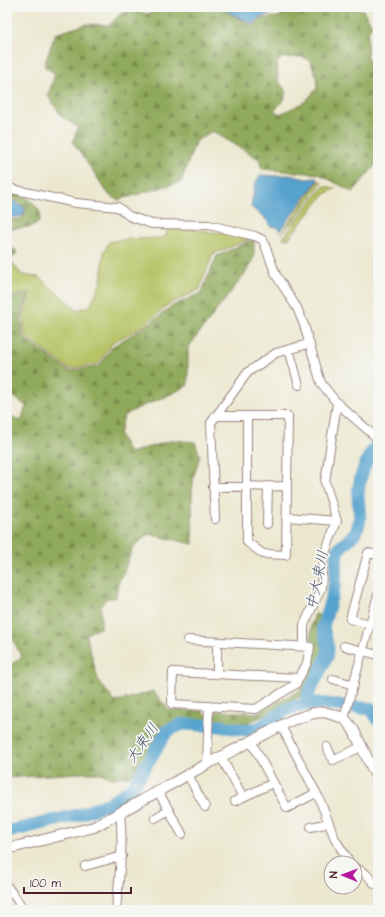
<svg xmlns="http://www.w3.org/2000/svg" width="385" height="917" font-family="'Architects Daughter','Klee One',sans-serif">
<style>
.grass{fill:#b6c466;stroke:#807248}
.forest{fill:url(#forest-firs);stroke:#6d6443;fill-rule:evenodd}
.water{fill:#55a2ce;stroke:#50607c}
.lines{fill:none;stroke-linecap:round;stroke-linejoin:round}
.river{stroke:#55a2ce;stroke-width:13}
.minor-casing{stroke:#9b847e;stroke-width:10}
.tertiary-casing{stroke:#9b847e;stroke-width:12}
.minor{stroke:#fff;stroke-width:8}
.tertiary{stroke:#fff;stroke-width:10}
.labels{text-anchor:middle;stroke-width:3.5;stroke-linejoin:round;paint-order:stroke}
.water-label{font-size:15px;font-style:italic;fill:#4e536c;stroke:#f6f6f2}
</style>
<defs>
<pattern id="forest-firs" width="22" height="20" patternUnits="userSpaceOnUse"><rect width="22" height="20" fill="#90aa5b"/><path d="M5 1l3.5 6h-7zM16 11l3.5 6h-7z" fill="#788a4b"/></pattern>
</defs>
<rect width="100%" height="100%" fill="#f6f6f2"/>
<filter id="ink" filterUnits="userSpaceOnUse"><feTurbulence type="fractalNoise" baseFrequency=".025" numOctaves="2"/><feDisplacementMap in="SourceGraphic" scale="8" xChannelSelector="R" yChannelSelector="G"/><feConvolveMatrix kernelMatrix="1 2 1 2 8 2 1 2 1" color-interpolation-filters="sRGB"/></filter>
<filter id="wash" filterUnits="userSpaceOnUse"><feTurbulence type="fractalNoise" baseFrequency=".012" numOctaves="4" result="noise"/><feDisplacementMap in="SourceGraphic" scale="16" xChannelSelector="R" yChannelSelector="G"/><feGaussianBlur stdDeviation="0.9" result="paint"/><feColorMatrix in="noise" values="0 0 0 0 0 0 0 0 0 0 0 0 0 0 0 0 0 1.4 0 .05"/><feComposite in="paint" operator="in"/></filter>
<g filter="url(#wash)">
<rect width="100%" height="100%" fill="#ece8d0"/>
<path class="grass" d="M 319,180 L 322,182 L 293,222 L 281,234 Z
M 323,186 L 336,188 L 324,195 L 288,239 L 283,238 Z
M 183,228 L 230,234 L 250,239 L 213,254 L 199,290 L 169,304 L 144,326 L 113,342 L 98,364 L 69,369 L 25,336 L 23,315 L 31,292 L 7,298 L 7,261 L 11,261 L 22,275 L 39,277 L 77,310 L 90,306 L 101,282 L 104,251 L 109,242 C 127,237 147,240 165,237 L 168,229 Z"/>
<path class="forest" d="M 153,7 L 219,7 L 253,26 L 262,18 L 280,17 L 282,13 L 291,7 L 345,7 L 363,10 L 372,25 L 368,32 L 367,57 L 378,77 L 378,162 L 353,192 L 319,174 L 262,169 L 259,159 L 212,131 L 196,141 L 181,182 L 118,200 L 109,195 L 73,142 L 78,127 L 63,118 L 48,96 L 55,74 L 44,66 L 55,34 L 87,24 L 109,25 L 125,9 L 149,14 ZM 300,57 L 309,59 L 316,74 L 317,88 L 305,102 L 280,114 L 274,111 L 285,98 L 285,90 L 278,80 L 277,63 L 282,58 Z
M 7,191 C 26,196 31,197 41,214 L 39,221 L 31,227 L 9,229 L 9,245 L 17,252 L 12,259 L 7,259 L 7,219 C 16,220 24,221 26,210 L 19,202 L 7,197 Z
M 254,239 L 254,257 L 246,272 L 188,348 L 188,385 C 167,398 144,403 124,416 L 119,434 L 129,453 L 173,440 L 195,442 L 200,456 L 194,475 L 192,493 L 193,544 L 148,534 L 133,547 L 123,574 L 118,583 L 116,598 L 107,598 L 101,606 L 101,627 L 86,634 L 98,680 L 115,702 L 153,691 L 169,710 L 202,711 L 206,715 L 214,716 L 218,711 L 256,713 L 299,691 L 312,667 L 316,642 L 311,640 L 311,625 L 315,614 L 319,615 C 319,627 323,637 323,649 C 324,657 310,688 304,694 C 295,701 257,720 246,723 L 183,720 L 167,726 L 145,765 L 136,770 L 130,776 L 111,778 L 101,773 L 78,773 L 7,778 L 7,667 L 22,657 L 7,629 L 7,414 L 21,421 L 26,406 L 7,392 L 7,300 L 29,294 L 21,315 L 23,337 L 69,371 L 99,366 L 113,346 L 145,327 L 172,306 L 201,293 L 217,256 Z"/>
<path class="water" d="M 223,7 L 269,7 L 270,14 L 261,17 L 253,24 L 228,12 Z
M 260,175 L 274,176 L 289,175 L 306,179 L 316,178 L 318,180 L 279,232 L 279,228 L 270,226 L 269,222 L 251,207 L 255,184 Z
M 7,198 L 24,207 L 25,210 L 23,216 L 7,218 Z"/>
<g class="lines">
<path class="river" d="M 305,705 L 309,692 L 327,657 L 328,648 L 323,627 L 335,584 L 337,551 C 342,545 352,538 356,531 C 363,520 358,506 358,494 C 360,475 366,458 378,443
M 7,832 L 81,814 L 110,803 L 132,788 L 167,731 L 182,724 L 221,726 L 246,730 L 259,728 L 289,708 L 317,703 L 371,709 L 378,719"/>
</g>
</g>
<g filter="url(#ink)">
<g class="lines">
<defs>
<path id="minor" d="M 7,188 L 76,203 L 118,207 L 129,216 L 152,224 L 209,225 L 255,236 L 263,240 L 276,275 L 297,308 L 304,325 L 321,383 L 337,403 L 378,439
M 289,349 L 299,385
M 215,416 L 288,416 L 286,555 L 263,554 L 247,542 L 247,416
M 213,487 L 287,486
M 287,517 L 337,521
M 215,519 L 211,423 L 248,372 L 276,353 L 308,344
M 267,524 L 268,486
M 370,624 L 350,619 L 368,553 L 378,555
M 188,640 L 310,647 L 307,663 L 296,684 L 256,709 L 172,704 L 173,672 L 299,678
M 304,645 L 304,625 L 321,588 L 323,558 L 337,521 L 325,482 L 337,403
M 344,646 L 378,655
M 217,674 L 217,642
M 333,679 L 354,685
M 344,718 L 378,595
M 281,726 L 319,798 L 335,839 L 350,863
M 251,741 L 287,808 L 316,793
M 327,747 L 333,760 L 361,747
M 221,757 L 243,797
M 207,764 L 209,706
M 188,775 L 205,807
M 158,791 L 182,834
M 235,801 L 273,783
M 155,818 L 169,810
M 311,827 L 329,823
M 85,866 L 122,856
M 355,867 L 366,874 L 375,884 L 378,884
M 7,886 L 24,910
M 116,910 C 119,877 124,846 120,813"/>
<path id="tertiary" d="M 7,849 L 94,827 L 207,764 L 292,720 L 314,713 L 324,712 L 344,718 L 353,729 L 378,780"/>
</defs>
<use href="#minor" class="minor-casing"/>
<use href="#tertiary" class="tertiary-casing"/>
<use href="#minor" class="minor"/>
<use href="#tertiary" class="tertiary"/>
</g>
</g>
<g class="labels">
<g class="water-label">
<text transform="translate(317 580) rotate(-78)" y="5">中大束川</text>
<text transform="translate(142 743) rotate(-55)" y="5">大束川</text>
</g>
</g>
<rect width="385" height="917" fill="none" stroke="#f6f6f2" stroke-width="24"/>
<g transform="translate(343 875) rotate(271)"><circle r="19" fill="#f6f6f2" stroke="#b1a0a2"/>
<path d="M0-3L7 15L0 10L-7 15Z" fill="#b5179e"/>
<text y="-6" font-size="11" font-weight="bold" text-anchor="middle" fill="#4a1f2b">N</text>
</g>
<path d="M24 887v6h107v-6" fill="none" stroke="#4a1f2b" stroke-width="2"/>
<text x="30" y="887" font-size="12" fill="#4a1f2b" stroke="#f6f6f2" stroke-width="3" paint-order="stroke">100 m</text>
</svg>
